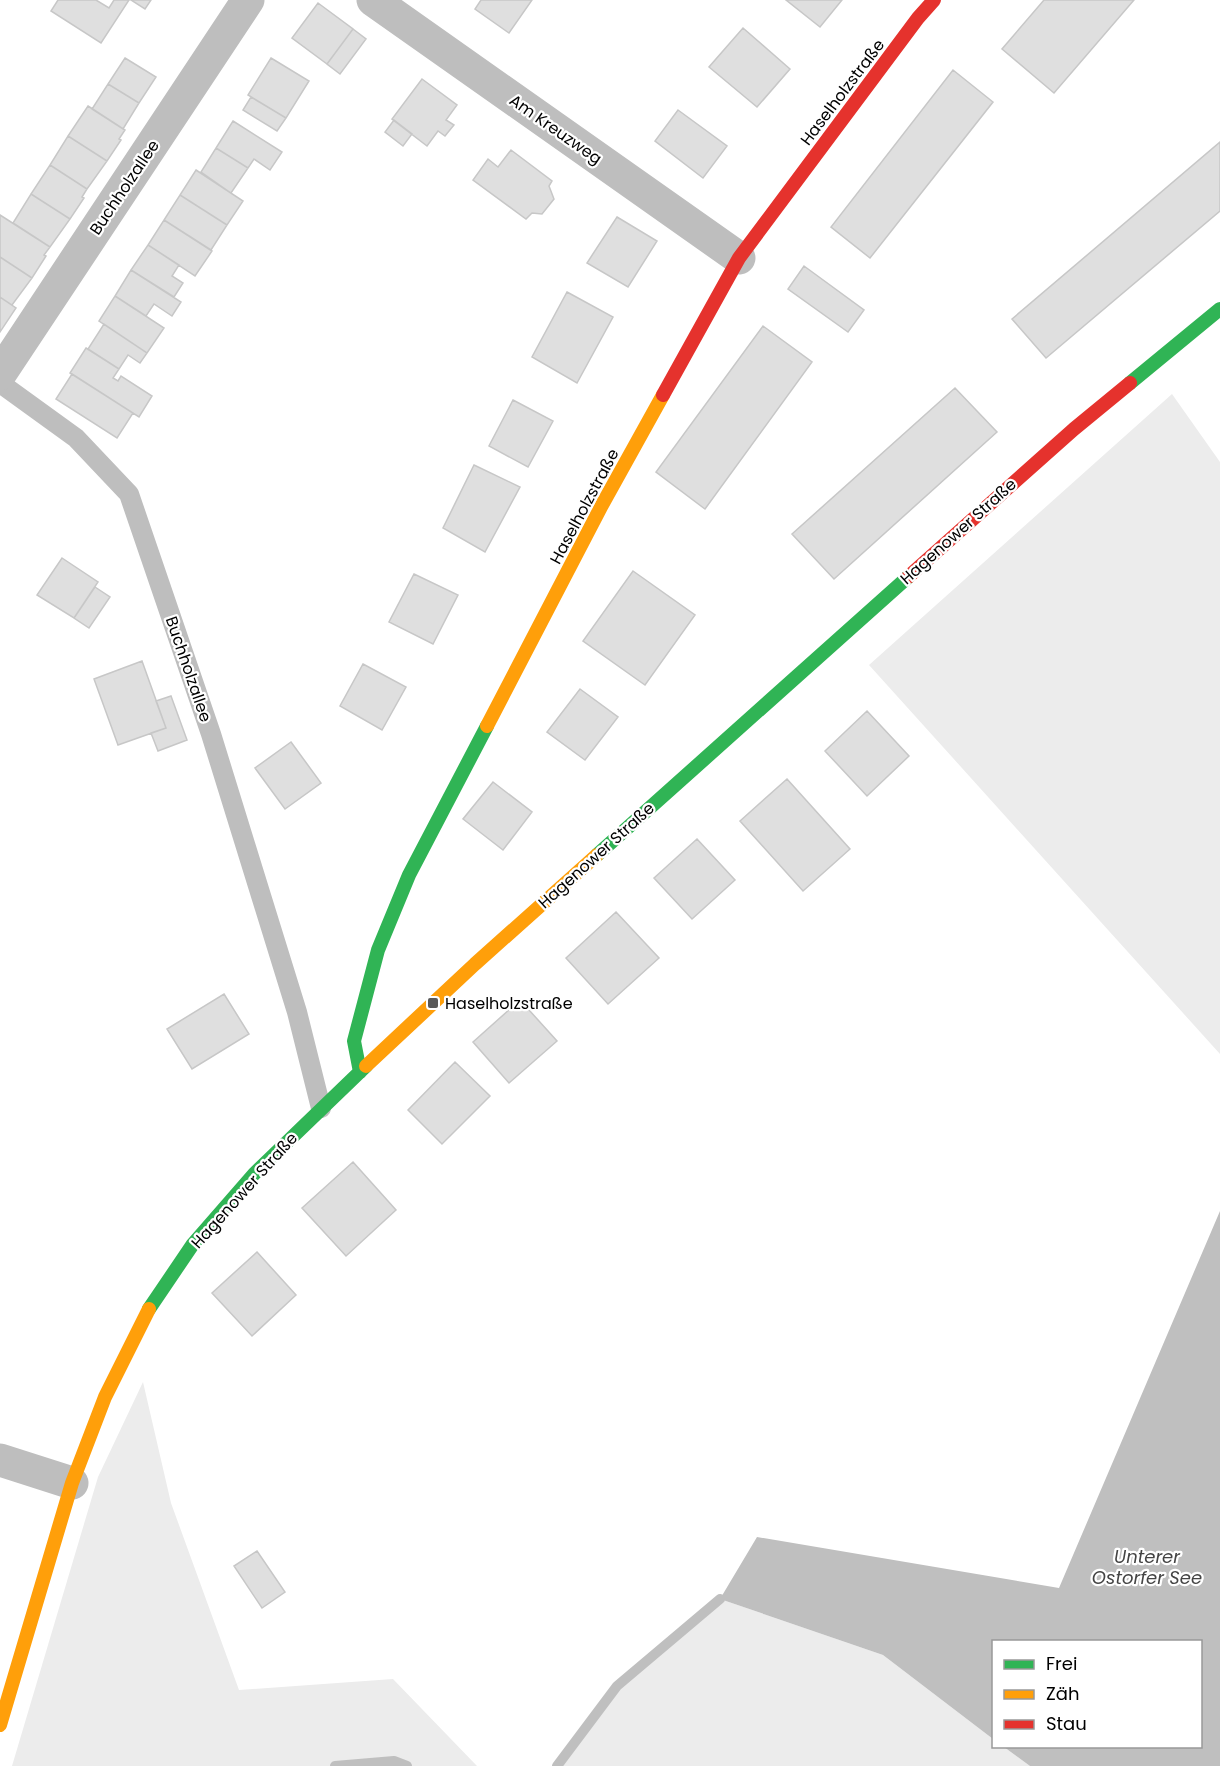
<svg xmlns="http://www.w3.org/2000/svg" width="1220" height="1766" font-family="Poppins,sans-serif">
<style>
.green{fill:#ececec}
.water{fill:#bfbfbf}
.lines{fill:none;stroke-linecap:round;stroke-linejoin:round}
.stream{stroke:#bfbfbf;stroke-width:10}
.building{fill:#dfdfdf;stroke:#c7c7c7;stroke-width:1.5}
.lane{stroke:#bebebe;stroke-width:20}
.street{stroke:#bebebe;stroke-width:33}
.fast{stroke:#30b455;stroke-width:14}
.slow{stroke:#ff9f0a;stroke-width:14}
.jam{stroke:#e5322d;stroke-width:14}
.poi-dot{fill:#595959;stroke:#fff;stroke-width:2}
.labels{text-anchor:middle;stroke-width:4.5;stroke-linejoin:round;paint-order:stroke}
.street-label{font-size:16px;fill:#000;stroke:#fff}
.poi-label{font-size:16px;fill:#000;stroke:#fff;text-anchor:start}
.water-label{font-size:18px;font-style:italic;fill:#444;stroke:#fff}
</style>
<rect width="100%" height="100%" fill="#fff"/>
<path class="green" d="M 1172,394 L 1220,462 L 1220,1054 L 869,665 Z
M 143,1382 L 171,1503 L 239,1690 L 393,1679 L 477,1766 L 12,1766 L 98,1477 Z
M 720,1599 L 883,1655 L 993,1739 L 994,1746 L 1004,1747 L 1030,1766 L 557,1766 L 617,1686 Z"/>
<path class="water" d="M 1220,1211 L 1220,1766 L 1030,1766 L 1004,1747 L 1200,1746 L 1200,1642 L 994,1642 L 993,1739 L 883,1655 L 720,1599 L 757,1537 L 1059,1588 Z"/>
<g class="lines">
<path class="stream" d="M 335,1766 L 394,1761 L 407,1766
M 557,1766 L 617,1686 L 720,1599"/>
</g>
<path class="building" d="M 58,0 L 96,0 L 109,8 L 114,0 L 129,0 L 101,43 L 51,11 Z
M 131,0 L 151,0 L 145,9 Z
M 481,0 L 532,0 L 509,33 L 475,9 Z
M 786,0 L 842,0 L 820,27 Z
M 1044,0 L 1134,0 L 1054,93 L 1002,49 Z
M 318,3 L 353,29 L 327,64 L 292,38 Z
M 743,28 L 790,69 L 757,107 L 709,67 Z
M 353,29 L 366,39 L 340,74 L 327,64 Z
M 125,58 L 156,77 L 139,103 L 108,84 Z
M 271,58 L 309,81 L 286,118 L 248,95 Z
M 953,70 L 993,102 L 870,258 L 831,227 Z
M 422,79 L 457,105 L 446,120 L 454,125 L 445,136 L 438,131 L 427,146 L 392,119 Z
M 108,84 L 139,103 L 123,129 L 92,109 Z
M 251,97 L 286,118 L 277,131 L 243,110 Z
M 88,106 L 125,130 L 119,139 L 121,140 L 107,161 L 68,136 Z
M 678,110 L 727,146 L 703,178 L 655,141 Z
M 394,120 L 412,134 L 403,146 L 385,132 Z
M 233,121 L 282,152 L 270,170 L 254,159 L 248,168 L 216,148 Z
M 68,136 L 107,161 L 87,189 L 50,165 Z
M 1220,142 L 1220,211 L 1046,358 L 1012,319 Z
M 216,148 L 248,168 L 231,193 L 201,172 Z
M 511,150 L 552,181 L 549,186 L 554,199 L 542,214 L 532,213 L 526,219 L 473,180 L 488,159 L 498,167 Z
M 50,165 L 87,189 L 82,197 L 84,198 L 70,219 L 31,194 Z
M 196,170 L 243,201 L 227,225 L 180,195 Z
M 31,194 L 70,219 L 50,247 L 13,223 Z
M 180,195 L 227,225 L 211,250 L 164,220 Z
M 0,215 L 50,247 L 44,255 L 46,256 L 32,278 L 0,257 Z
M 617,217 L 657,241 L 628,287 L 587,263 Z
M 164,220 L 212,251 L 195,276 L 148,245 Z
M 148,245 L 179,265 L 172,276 L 183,283 L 174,297 L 131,270 Z
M 0,257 L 32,278 L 12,305 L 0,297 Z
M 804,266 L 864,310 L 848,332 L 788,289 Z
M 131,270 L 181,302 L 172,316 L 154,304 L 146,316 L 115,296 Z
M 567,292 L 613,317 L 577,383 L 532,357 Z
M 115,296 L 164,328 L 147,353 L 99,321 Z
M 0,297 L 16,308 L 0,332 Z
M 104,324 L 147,353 L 140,363 L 128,355 L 119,369 L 88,349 Z
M 763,326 L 812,362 L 705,509 L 656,472 Z
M 86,348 L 119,369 L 113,378 L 118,381 L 121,376 L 152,396 L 139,417 L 70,373 Z
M 72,374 L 133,413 L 117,438 L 56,399 Z
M 955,388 L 997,432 L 834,579 L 792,534 Z
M 513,400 L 553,421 L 528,467 L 489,446 Z
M 474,465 L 520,487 L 485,552 L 443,528 Z
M 62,558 L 98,582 L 74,618 L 37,595 Z
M 633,571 L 695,615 L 645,685 L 583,641 Z
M 414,574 L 458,595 L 433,644 L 389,622 Z
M 95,587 L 110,597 L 89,628 L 74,618 Z
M 142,661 L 166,728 L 118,745 L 94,679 Z
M 363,664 L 406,687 L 382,730 L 340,706 Z
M 580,689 L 618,717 L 585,760 L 547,732 Z
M 171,696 L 187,740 L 158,751 L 151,733 L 166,728 L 156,701 Z
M 867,711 L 909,756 L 867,796 L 825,751 Z
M 291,742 L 321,783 L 285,809 L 255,768 Z
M 787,779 L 850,849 L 803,891 L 740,821 Z
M 493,782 L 532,812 L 503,850 L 463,819 Z
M 697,839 L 735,880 L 692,919 L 654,878 Z
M 616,912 L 659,958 L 608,1004 L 566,958 Z
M 224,994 L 249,1034 L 192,1069 L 167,1029 Z
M 520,1000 L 557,1041 L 509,1083 L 473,1042 Z
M 455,1062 L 490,1096 L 442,1144 L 408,1110 Z
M 353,1162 L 396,1210 L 346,1256 L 302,1208 Z
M 257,1252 L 296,1295 L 252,1336 L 212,1293 Z
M 257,1551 L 285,1592 L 262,1608 L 234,1566 Z"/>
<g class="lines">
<path class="lane" d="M 0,383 L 76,438 L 129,494 L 211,734 L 297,1012 L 321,1108"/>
<path class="street" d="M 373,0 L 739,258
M 0,374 L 248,0
M 0,1460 L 72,1483"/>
<path class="fast" d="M 1130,383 L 1220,309
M 597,855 L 908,577
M 360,1072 L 354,1041 L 378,950 L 409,875 L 487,726
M 149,1309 L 193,1244 L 254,1174 L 366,1066"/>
<path class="slow" d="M 487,726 L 602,505 L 663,395
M 366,1066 L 475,964 L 597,855
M 0,1725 L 72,1483 L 105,1397 L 149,1309"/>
<path class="jam" d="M 663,395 L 739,258 L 918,18 L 934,0
M 908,577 L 1074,429 L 1130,383"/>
</g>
<rect class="poi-dot" x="427" y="997" width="12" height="12" rx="3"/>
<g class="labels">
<g class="street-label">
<text transform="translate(842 92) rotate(-53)" y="6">Haselholzstraße</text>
<text transform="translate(556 129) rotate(35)" y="6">Am Kreuzweg</text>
<text transform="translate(124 187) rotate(-56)" y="6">Buchholzallee</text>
<text transform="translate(584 506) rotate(-62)" y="6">Haselholzstraße</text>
<text transform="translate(958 531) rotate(-42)" y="6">Hagenower Straße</text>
<text transform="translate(189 669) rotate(71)" y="6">Buchholzallee</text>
<text transform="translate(596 855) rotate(-42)" y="6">Hagenower Straße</text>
<text transform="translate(244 1190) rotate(-48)" y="6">Hagenower Straße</text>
</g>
<g class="poi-label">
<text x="445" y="1009">Haselholzstraße</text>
</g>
<g class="water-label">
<text x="1147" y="1563">Unterer<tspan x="1147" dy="21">Ostorfer See</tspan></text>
</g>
</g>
<rect x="992" y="1640" width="210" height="108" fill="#ffffff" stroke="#999999" stroke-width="1.5"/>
<rect x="1004" y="1660" width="30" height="9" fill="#30b455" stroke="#999999" stroke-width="1.5"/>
<text x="1046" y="1670" font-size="18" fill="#000000">Frei</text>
<rect x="1004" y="1690" width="30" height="9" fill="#ff9f0a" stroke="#999999" stroke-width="1.5"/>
<text x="1046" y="1700" font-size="18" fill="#000000">Zäh</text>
<rect x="1004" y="1720" width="30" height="9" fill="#e5322d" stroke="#999999" stroke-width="1.5"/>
<text x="1046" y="1730" font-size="18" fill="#000000">Stau</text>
</svg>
